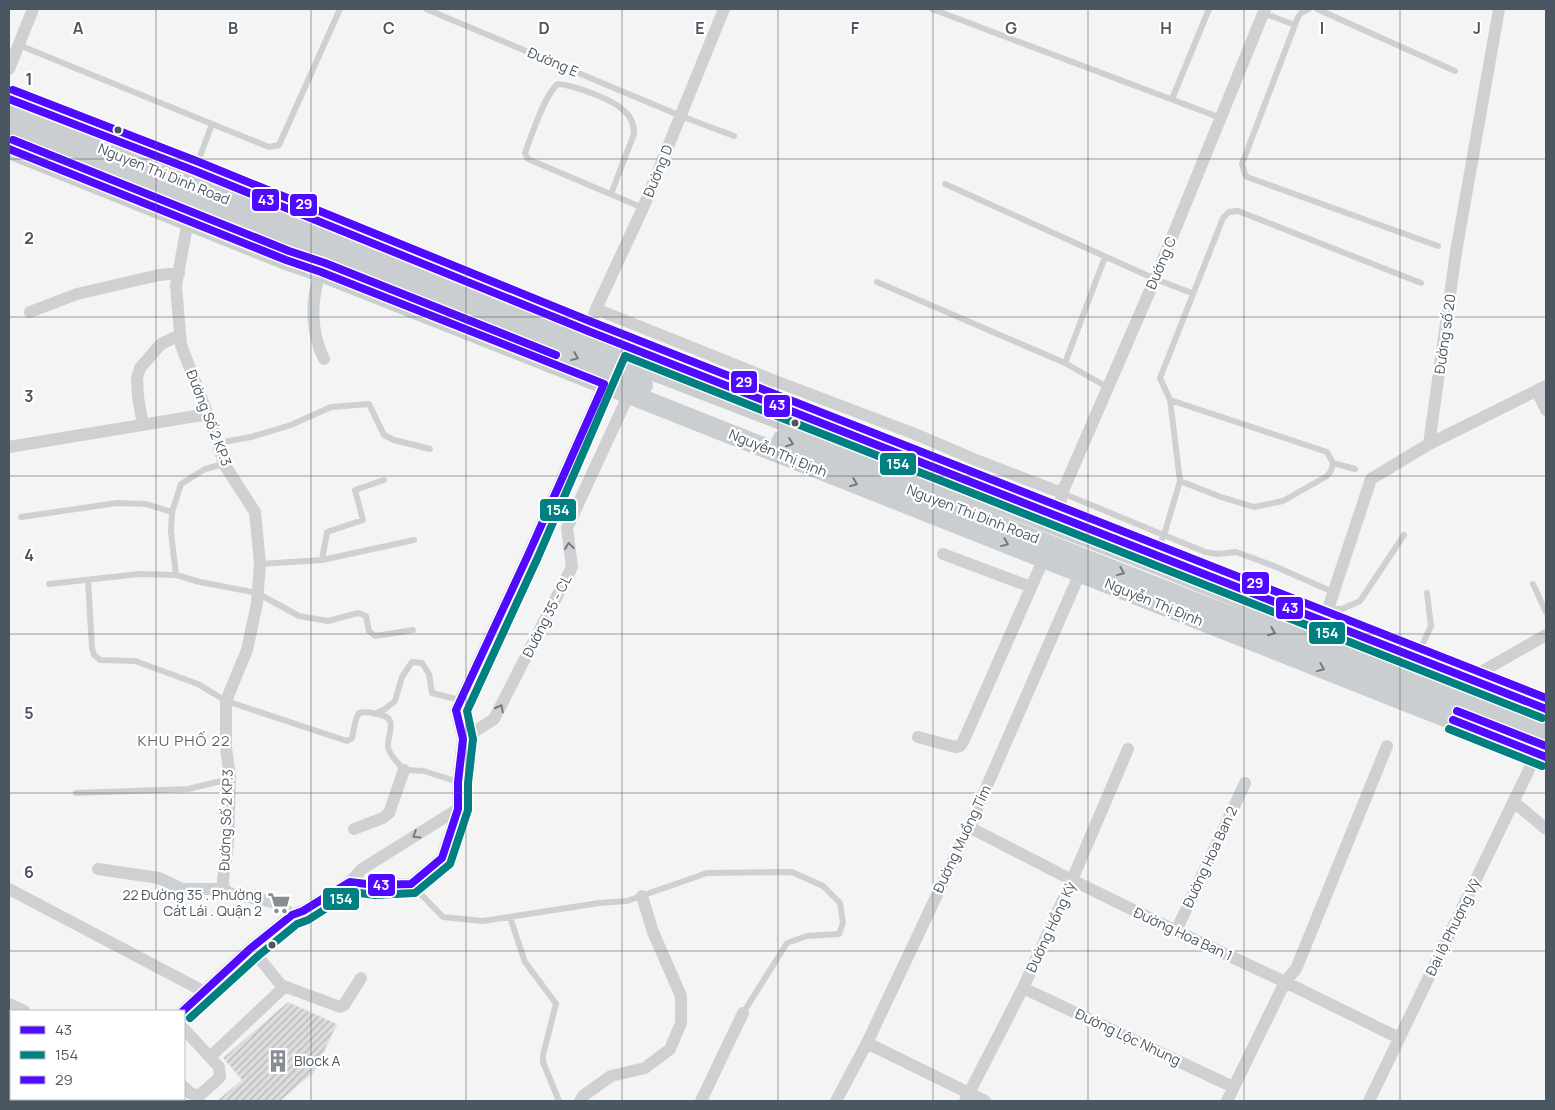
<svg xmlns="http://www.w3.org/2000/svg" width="1555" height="1110" font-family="Manrope,sans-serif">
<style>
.building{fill:url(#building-hatch);stroke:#e5e6e7}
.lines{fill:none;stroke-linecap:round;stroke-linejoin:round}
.service{stroke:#ced0d2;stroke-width:6}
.minor{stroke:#ced0d2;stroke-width:12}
.primary{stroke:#caced1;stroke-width:20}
.bus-1-casing{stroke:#fff;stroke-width:11}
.bus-2-casing{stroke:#fff;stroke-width:11}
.bus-3-casing{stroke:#fff;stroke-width:11}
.bus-1{stroke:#4f0aff;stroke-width:8}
.bus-2{stroke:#008080;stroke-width:8}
.bus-3{stroke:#4f0aff;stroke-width:8}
.oneway{stroke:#707a83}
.oneway2{stroke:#727b83}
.grid{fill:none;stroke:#4a5661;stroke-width:1;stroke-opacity:0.55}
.bus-dot{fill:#4a5661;stroke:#fff;stroke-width:2}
.labels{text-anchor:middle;stroke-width:4.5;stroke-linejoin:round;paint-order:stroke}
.street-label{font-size:14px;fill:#4a5661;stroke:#fff}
.poi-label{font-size:14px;fill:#4a5661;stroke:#fff;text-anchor:end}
.neighbourhood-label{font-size:15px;letter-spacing:1px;fill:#5f6368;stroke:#fff}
.grid-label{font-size:16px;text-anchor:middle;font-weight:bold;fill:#4a5661;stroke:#fff;stroke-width:4.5;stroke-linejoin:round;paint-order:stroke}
.line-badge{stroke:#fff;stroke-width:2}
.badge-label{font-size:14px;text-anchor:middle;font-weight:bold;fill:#fff}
</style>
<defs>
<pattern id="building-hatch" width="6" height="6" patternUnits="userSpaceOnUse" patternTransform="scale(1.25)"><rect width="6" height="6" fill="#ddddde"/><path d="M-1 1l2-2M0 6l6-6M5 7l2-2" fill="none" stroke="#b5b6b7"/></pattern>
</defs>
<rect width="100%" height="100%" fill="#f4f4f4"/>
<path class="building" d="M 288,1002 L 337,1024 L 315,1071 L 280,1101 L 217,1101 L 242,1080 L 223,1058 Z"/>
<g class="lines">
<path class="service" d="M 426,9 L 681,116 L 734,136
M 932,9 L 1221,118
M 1309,9 L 1301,13 L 1298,17 L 1242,164 L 1245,174 L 1247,177 L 1438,246
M 1317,9 L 1455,71
M 1263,13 L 1295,25
M 19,45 L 212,124 L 195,170
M 1172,99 L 1209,9
M 212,124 L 269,147 L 279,145 L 340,9
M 945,184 L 1155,279 L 1192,293
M 611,194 L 634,134 C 634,125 631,116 623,110 C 612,99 573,85 558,84 C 545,93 531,137 525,153 L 528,159 L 643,208
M 877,282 L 1065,363 L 1107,387
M 1065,363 L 1105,257
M 1170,400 L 1327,452 L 1333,463 L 1331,471 L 1327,476 L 1283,501 L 1254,507 L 1221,497 L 1180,481
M 218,443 L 251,437 L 291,425 L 331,407 L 369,404 L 384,435 L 394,440 L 430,449
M 1333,463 L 1355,469
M 1062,493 L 1205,552 L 1218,554 L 1236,552 L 1274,566 L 1333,592
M 21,517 L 117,503 L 146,504 L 172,512
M 1155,554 L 1164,535 L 1180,481 L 1170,400 L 1160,378 L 1223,218 L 1229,212 L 1238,211 L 1421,283
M 322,560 L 327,532 L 363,520 L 355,490 L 384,480
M 260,564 L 322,560 L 414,540
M 176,575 L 171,532 L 172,512 L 181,484 L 205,469 L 224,464
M 88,580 L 92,648 L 94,655 L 100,660 L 135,661 L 198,684 L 226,701 L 347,741 L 352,738 L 356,719 L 359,713 C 365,711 372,713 378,714 C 400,718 387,733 388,747 C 389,755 399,764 404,770 L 424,771 L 458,782
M 49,584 L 139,574 L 176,575 L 200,582 L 257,593 L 299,616 L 328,621 L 358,613 L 366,616 L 369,631 L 375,636 L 413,630
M 1533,584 L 1546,612
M 1328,609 L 1342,609 L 1360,601 L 1404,535
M 1416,658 L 1431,626 L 1427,593
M 375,714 L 385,709 L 395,701 L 402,677 L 412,662 L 422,663 L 429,674 L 432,693 L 460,700
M 76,793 L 188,789 L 230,779
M 411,884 L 443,917 L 483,921 L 599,903 L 627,901 L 707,873 L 792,872 L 823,886 L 840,903 L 843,923 L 839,934 L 807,936 L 787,943 L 743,1013
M 510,917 L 525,962 L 554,1001 L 556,1004 L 543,1055 L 543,1062 L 559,1101"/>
<path class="minor" d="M 9,69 L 33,9
M 188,220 L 176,286 L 181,345 L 211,423 L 224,464 L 255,512 L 260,564 L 257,603 L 247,650 L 226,701 L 226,748 L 230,777 L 228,843 L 223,880 L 224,889 L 229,893 L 277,903 L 292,915
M 321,272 C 310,299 311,333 324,359
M 596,309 L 770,379 L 915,434 L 976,460 L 1062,493
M 30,312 L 77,294 L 159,275 L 179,273
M 588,331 L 596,309 L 643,208 L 724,9
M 1537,391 L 1546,410
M 761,399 L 770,379
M 143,425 L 138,397 L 137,378 L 140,368 L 161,344 L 180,335
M 1429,444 L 1456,252 L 1499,9
M 9,447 L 208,414
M 1059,516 L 1062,493 L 1155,279 L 1265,9
M 943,554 L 1031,587
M 1324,621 L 1371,479 L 1429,444 L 1546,386
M 1469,679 L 1546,635
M 918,737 L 955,747 L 960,746 L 963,742 L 1044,558
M 463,739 L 494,719 L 572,567 L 567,528 L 629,394
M 1514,802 L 1546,829
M 969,827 L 1072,880 L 1176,931 L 1285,982 L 1399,1038
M 354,829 L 383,818 L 389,813 L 404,770
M 98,869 L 159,878 L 182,889 L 224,889
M 350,882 L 375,885 L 411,884 L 442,858 L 458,809 L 458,782 L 463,739 L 456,710 L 529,553 L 604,384
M 9,889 L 203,991
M 1176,931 L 1245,783
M 281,985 L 340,1007 L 344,1005 L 361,978
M 1023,988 L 1233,1087
M 9,1004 L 24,1011
M 183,1011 L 251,948 L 292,915 L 303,911 L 350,882 L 362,869 L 458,809
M 184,1029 L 219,1067 L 220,1077 L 199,1096 L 190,1093 L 184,1087
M 867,1043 L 985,1101
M 210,1057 L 281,990 L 281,985 L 251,948
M 95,1101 L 97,1099
M 580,1101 L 583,1096 L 611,1076 L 645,1068 L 670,1049 L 681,1023 L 681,996 L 653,932 L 642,896
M 701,1101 L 743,1013
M 836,1101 L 867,1043 L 969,827 L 1080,573
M 965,1101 L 1023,988 L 1072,880 L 1128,749
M 1227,1101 L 1285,982 L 1296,969 L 1387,746
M 1369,1101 L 1537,753"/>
<path class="primary" d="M 9,112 L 615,354 L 641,366 L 1151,562 L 1546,723
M 9,132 L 609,370 L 643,385
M 131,146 L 274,203
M 9,149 L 286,260 L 321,272 L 1546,757
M 782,440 L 1546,740"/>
<defs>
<path id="bus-1" d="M 9,99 L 195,171 L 588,331 L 1546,709
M 9,149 L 286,260 L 321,272 L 604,384 L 529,553 L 456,710 L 463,739 L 458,782 L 458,809 L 442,858 L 411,884 L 375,885 L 350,882 L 303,911 L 292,915 L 251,948 L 183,1011
M 1453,720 L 1546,757"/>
<path id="bus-2" d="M 1449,729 L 1542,766
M 190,1018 L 258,956 L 297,924 L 308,920 L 352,892 L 375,895 L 415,893 L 450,864 L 468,810 L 468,783 L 473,739 L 467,711 L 538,557 L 625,356 L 1542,718"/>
<path id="bus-3" d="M 13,90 L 199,162 L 592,322 L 1546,698
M 13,140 L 289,251 L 325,263 L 556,355
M 1457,711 L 1546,746"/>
</defs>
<use href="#bus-1" class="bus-1-casing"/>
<use href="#bus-2" class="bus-2-casing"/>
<use href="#bus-3" class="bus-3-casing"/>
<use href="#bus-1" class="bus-1"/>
<use href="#bus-2" class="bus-2"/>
<use href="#bus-3" class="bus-3"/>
</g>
<defs><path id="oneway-chevron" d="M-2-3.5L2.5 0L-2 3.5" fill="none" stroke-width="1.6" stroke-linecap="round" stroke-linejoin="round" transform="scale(1.25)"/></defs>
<g class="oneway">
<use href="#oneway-chevron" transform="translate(575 357) rotate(22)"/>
<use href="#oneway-chevron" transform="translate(790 443) rotate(21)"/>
<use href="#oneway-chevron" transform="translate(854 483) rotate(22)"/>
<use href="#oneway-chevron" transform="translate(1005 543) rotate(22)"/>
<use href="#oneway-chevron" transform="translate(1121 572) rotate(22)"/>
<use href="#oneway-chevron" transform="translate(1272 632) rotate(22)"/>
<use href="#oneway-chevron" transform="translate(1321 668) rotate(22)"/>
</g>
<g class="oneway2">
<use href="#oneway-chevron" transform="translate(569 546) rotate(-97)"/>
<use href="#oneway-chevron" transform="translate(500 708) rotate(-63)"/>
<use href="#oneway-chevron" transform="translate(416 835) rotate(148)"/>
</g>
<path class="grid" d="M 156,9 L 156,1011M 311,9 L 311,1101M 466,9 L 466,1101M 622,9 L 622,1101M 778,9 L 778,1101M 933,9 L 933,1101M 1088,9 L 1088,1101M 1244,9 L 1244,1101M 1400,9 L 1400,1101M 9,159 L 1546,159M 9,317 L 1546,317M 9,476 L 1546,476M 9,634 L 1546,634M 9,793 L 1546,793M 9,951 L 1546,951M 156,1099 L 156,1101"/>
<defs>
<symbol id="supermarket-bare" viewBox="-9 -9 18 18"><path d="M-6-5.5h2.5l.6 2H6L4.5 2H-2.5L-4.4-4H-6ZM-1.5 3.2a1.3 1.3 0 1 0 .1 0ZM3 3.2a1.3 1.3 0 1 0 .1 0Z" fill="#868d94" stroke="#fff" stroke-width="2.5" paint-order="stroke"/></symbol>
<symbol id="building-bare" viewBox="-9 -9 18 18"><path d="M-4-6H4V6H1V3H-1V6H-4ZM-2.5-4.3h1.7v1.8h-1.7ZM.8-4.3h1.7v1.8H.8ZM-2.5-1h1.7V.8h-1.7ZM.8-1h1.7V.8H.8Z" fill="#868d94" stroke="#fff" stroke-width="2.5" paint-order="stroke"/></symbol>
</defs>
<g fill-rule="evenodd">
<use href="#supermarket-bare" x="263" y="887" width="32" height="32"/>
<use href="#building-bare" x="262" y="1045" width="32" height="32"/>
</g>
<g class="bus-dot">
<circle cx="118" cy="130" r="4.5"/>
<circle cx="795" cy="423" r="4.5"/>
<circle cx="272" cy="945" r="4.5"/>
</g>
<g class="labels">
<g class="street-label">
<text transform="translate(553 62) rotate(23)" y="5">Đường E</text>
<text transform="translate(658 171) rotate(-68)" y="5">Đường D</text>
<text transform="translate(164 174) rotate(22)" y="5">Nguyen Thi Dinh Road</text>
<text transform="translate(1161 263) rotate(-67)" y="5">Đường C</text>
<text transform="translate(1445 334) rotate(-82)" y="5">Đường số 20</text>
<text transform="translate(209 418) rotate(69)" y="5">Đường Số 2 KP.3</text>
<text transform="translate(778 453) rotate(22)" y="5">Nguyễn Thị Định</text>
<text transform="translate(973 514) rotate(21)" y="5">Nguyen Thi Dinh Road</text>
<text transform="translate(1154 602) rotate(22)" y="5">Nguyễn Thị Định</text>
<text transform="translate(547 616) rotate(-63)" y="5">Đường 35 - CL</text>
<text transform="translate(226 820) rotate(-88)" y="5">Đường Số 2 KP.3</text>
<text transform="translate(962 839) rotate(-65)" y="5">Đường Muồng Tím</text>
<text transform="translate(1210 857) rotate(-65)" y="5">Đường Hoa Ban 2</text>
<text transform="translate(1051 927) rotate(-65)" y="5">Đường Hồng Kỳ</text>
<text transform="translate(1453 927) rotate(-64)" y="5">Đại lộ Phượng Vỹ</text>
<text transform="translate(1183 934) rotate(25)" y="5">Đường Hoa Ban 1</text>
<text transform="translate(1128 1037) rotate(25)" y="5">Đường Lộc Nhung</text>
</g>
<g class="poi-label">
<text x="262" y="900">22 Đường 35 . Phường<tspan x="262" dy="16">Cát Lái . Quận 2</tspan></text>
<text x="294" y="1066" text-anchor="start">Block A</text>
</g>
<g class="neighbourhood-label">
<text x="184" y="746">KHU PHỐ 22</text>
</g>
</g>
<g class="grid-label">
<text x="78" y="34">A</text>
<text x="233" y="34">B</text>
<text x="389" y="34">C</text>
<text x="544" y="34">D</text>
<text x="700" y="34">E</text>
<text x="855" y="34">F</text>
<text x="1011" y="34">G</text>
<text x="1166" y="34">H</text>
<text x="1322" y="34">I</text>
<text x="1477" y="34">J</text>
<text x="29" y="85">1</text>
<text x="29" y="244">2</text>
<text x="29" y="402">3</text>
<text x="29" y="561">4</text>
<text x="29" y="719">5</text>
<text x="29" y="878">6</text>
</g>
<g class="line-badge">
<rect x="251" y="188" width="29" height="24" rx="5" fill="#4f0aff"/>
<rect x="289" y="193" width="29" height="24" rx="5" fill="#4f0aff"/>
<rect x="730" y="370" width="28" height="24" rx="5" fill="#4f0aff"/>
<rect x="763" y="394" width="28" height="24" rx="5" fill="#4f0aff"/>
<rect x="879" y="452" width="38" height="24" rx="5" fill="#008080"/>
<rect x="539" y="498" width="38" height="24" rx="5" fill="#008080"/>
<rect x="1241" y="571" width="29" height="24" rx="5" fill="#4f0aff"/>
<rect x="1275" y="596" width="29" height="24" rx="5" fill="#4f0aff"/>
<rect x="1308" y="621" width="38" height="24" rx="5" fill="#008080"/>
<rect x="367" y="873" width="29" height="24" rx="5" fill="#4f0aff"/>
<rect x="322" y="887" width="38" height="24" rx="5" fill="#008080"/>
</g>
<g class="badge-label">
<text x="266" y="205">43</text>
<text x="304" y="209">29</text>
<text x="744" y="387">29</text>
<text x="777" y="410">43</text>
<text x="898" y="469">154</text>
<text x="558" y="515">154</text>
<text x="1255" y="588">29</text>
<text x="1290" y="613">43</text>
<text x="1327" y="638">154</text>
<text x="381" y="890">43</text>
<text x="341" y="904">154</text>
</g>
<rect width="1555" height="1110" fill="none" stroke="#4a5661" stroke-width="20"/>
<rect x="10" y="1010" width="175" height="90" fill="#ffffff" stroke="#b7bbc0"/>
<rect x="20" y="1026" width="25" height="8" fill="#4f0aff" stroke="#b7bbc0"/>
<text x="55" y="1035" font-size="15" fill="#4a5661">43</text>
<rect x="20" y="1051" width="25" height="8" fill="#008080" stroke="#b7bbc0"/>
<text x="55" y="1060" font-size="15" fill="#4a5661">154</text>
<rect x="20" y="1076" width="25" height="8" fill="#4f0aff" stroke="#b7bbc0"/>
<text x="55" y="1085" font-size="15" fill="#4a5661">29</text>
</svg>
